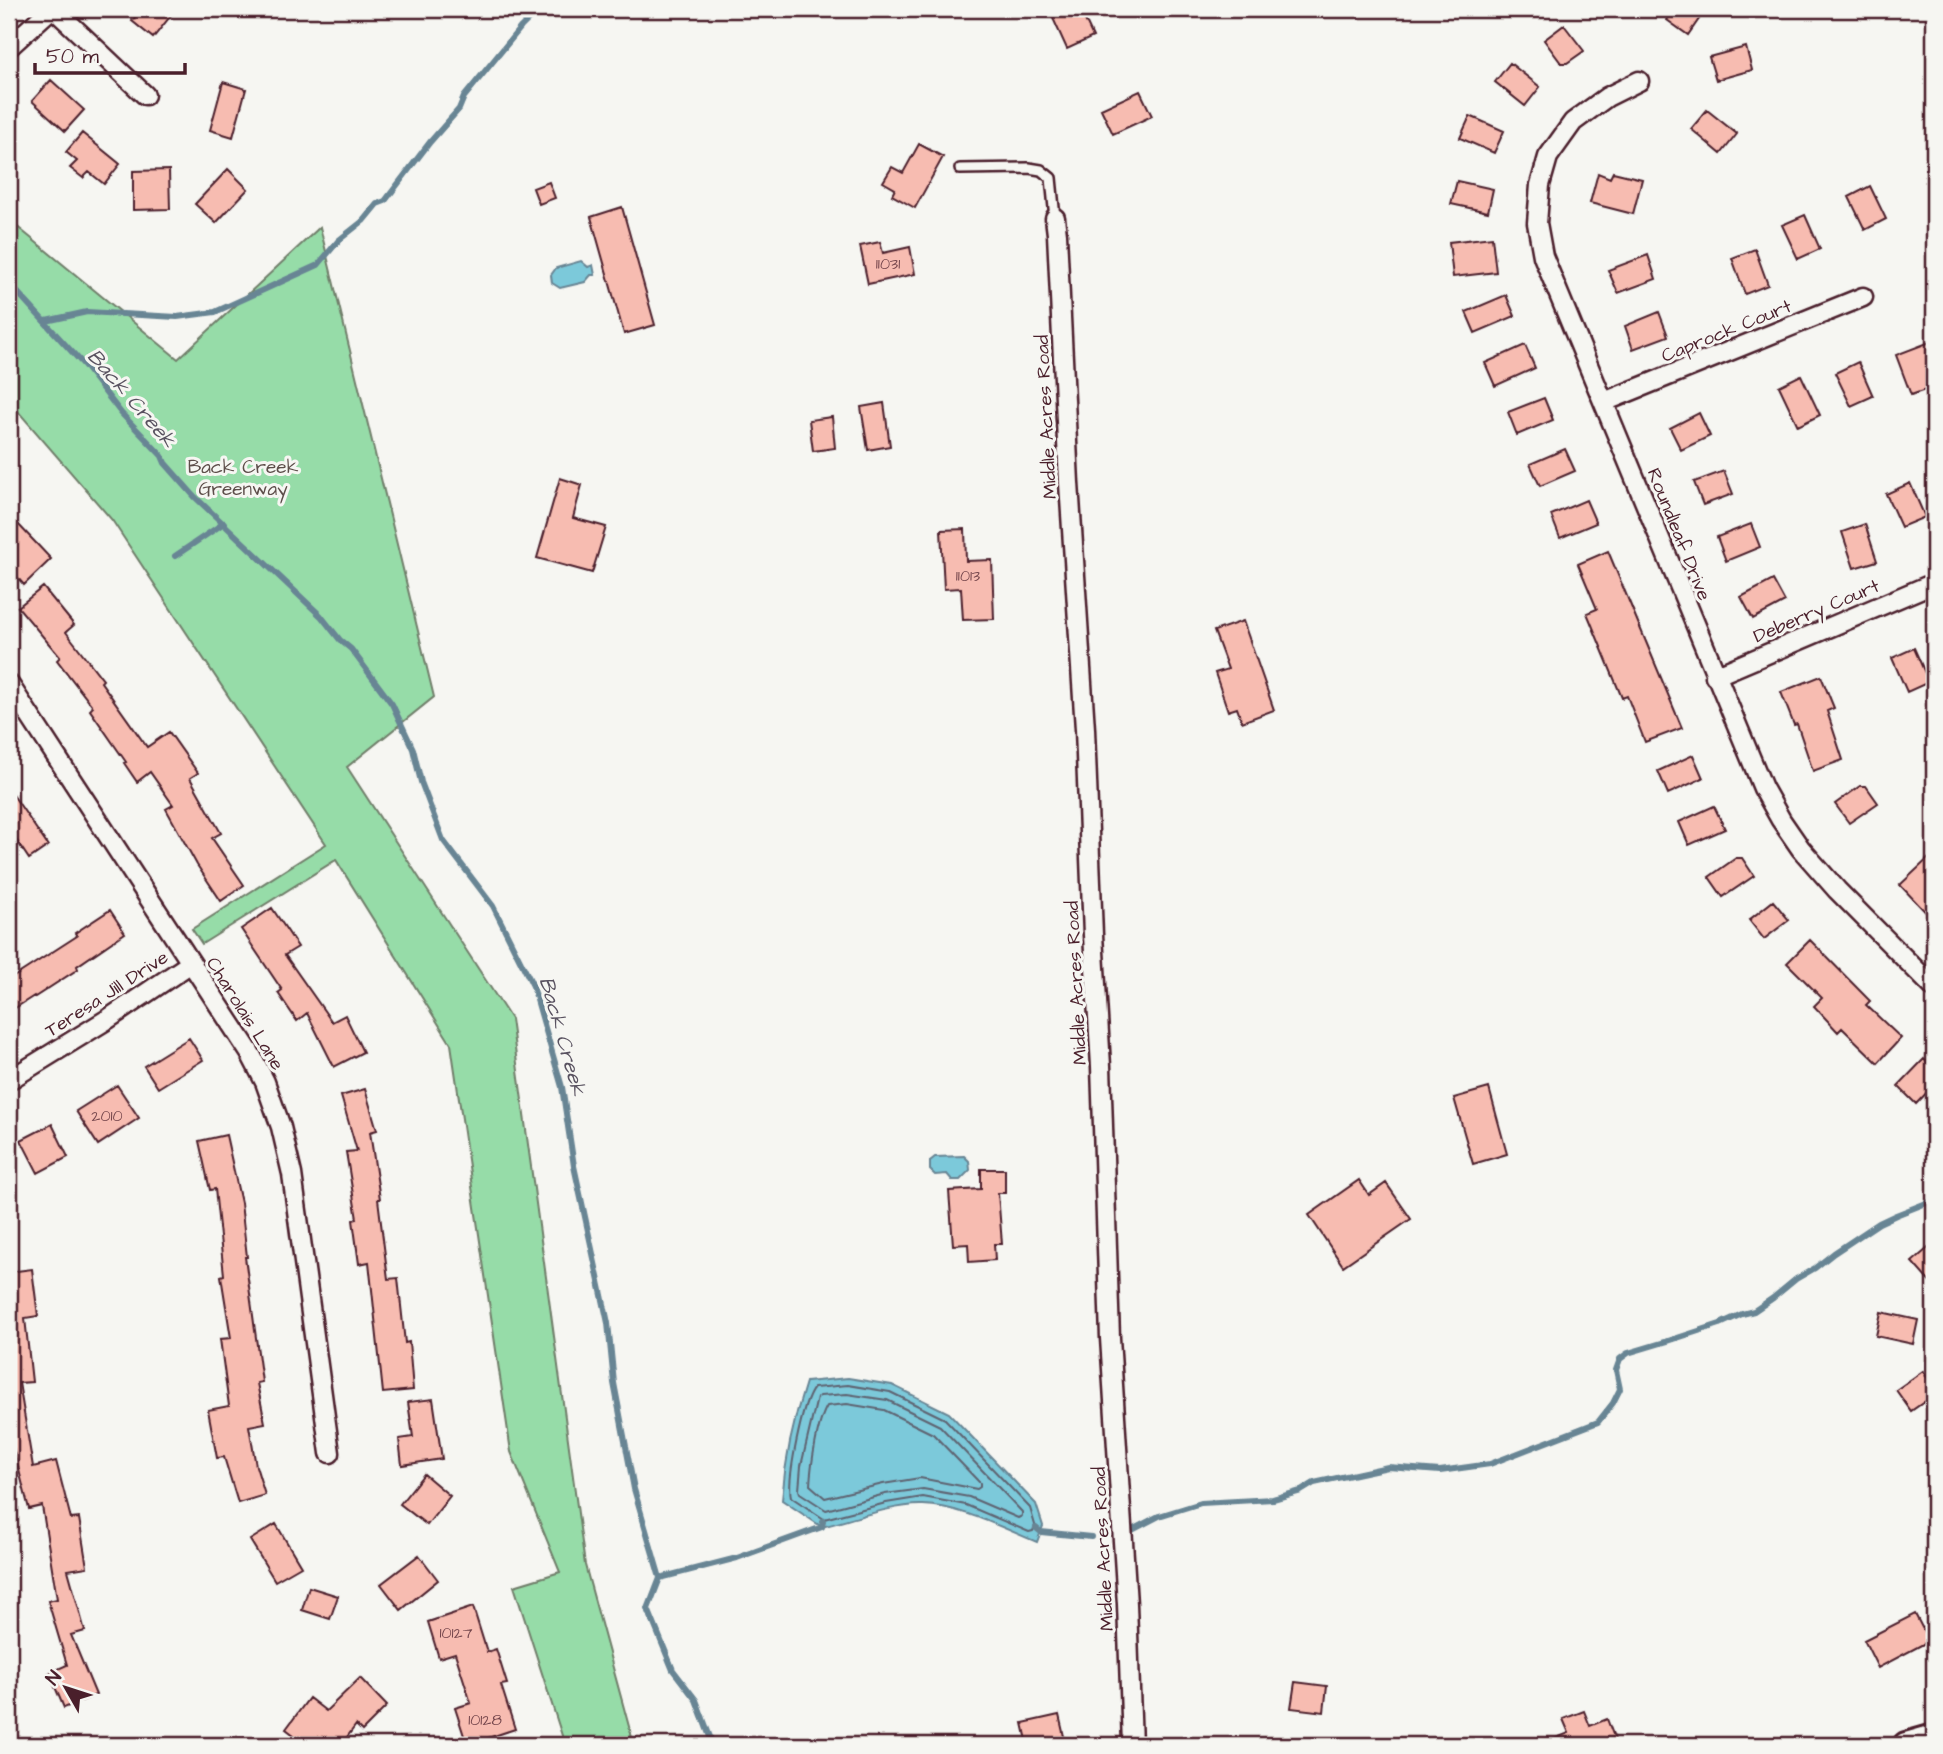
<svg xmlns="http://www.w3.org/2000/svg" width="1943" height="1754" font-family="'Architects Daughter',sans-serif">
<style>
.green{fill:#96dca8;stroke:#707e6a;stroke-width:2}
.water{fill:#7cc9da;stroke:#688594;stroke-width:2}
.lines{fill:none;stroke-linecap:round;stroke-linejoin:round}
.shore{stroke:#5e6371;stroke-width:2}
.stream{stroke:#688594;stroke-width:6}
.building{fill:#f7bcb1;stroke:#4a1f2b;stroke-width:2}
.lane-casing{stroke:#4a1f2b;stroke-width:14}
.street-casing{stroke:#4a1f2b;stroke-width:23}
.secondary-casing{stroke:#4a1f2b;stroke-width:30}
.lane{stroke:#f6f6f2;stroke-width:9}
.street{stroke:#f6f6f2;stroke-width:18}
.secondary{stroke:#f6f6f2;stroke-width:24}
.labels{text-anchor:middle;stroke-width:6;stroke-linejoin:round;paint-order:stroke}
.number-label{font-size:16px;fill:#75464c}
.street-label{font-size:19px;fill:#4a1f2b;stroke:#f6f6f2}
.park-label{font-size:19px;fill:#5d4e4a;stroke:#f6f6f2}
.water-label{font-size:21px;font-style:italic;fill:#595260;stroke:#f6f6f2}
</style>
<rect width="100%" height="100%" fill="#f6f6f2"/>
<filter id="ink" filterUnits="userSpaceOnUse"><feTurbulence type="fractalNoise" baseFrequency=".0143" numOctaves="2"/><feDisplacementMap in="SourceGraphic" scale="14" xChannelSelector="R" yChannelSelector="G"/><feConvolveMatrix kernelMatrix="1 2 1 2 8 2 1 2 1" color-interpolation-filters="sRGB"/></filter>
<g filter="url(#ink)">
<path class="green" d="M 9,220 L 178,359 L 320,227 L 434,697 L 347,767 L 511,1019 L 585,1565 L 634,1745 L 565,1745 L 514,1586 L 560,1572 L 511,1452 L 451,1044 L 336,860 L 202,944 L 192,929 L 326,844 L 112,520 L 9,401 Z"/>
<path class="water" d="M 581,261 L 588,267 L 593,265 L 595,275 L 591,275 L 585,282 L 560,288 L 552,283 L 551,275 L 556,268 Z
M 964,1156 L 969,1161 L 970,1170 L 960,1180 L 952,1180 L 947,1174 L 935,1175 L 930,1170 L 930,1161 L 935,1157 Z
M 848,1378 L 892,1385 L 949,1413 L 1036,1504 L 1043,1526 L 1037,1542 C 1002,1528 961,1506 923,1505 C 895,1504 850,1520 822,1527 L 782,1500 C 785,1459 793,1421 806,1382 Z"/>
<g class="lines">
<path class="shore" d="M 848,1385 L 890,1392 L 945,1419 L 1030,1508 L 1035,1525 L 1033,1531 L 1029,1532 L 966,1505 L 923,1497 L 886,1503 L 824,1519 L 791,1497 C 787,1479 802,1402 814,1388 Z
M 847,1394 L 887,1400 L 940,1426 L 1022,1512 L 1022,1516 L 1018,1518 L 969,1497 L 923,1489 L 885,1494 L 826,1510 L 800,1493 L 799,1490 L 801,1466 L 817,1398 L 820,1396 Z
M 847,1404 L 884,1410 L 933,1434 L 980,1483 L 980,1487 L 977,1489 L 920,1478 L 883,1484 L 825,1498 L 810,1485 C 811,1465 817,1423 827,1406 Z"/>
<path class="stream" d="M 9,283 L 84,365 L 121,413 L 162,456 L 165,463 L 195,497 L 321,616 L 340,640 L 351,649 L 392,704 L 413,749 L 421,782 L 443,840 L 493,906 L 533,986 L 562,1087 L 574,1166 L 608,1323 L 614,1383 L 634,1489 L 660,1578 L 648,1609 L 673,1670 L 696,1700 L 713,1745
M 46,321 L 87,312 L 177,317 L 215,312 L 318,265 L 339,240 L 363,221 L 377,204 L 385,201 L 430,142 L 459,109 L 464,97 L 521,27 L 539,9
M 175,556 L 224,523
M 1036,1528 L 1041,1532 L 1091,1537
M 1132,1530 L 1159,1516 L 1201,1503 L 1273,1499 L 1301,1491 L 1314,1483 L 1388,1467 L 1440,1471 L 1490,1464 L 1598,1422 L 1613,1403 L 1620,1389 L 1616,1370 L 1620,1359 L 1628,1353 L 1668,1341 L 1720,1324 L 1742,1314 L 1754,1311 L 1773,1298 L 1796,1279 L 1815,1268 L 1834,1253 L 1879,1223 L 1896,1215 L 1934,1200
M 660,1578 L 737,1558 L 822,1527 L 823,1521"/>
</g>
<path class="building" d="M 141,9 L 176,9 L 153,38 L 132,21 Z
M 1068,9 L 1080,9 L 1093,37 L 1067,49 L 1052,16 Z
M 1675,9 L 1706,9 L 1688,35 L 1667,20 Z
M 1564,25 L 1584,51 L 1567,63 L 1561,63 L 1544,40 Z
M 1746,47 L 1752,70 L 1716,80 L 1709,57 Z
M 1510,63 L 1540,87 L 1525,106 L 1495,82 Z
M 51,80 L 84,110 L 65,131 L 32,101 Z
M 223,82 L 246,89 L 233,137 L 210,130 Z
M 1140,91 L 1152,116 L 1113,134 L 1101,109 Z
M 1707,110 L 1737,134 L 1721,154 L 1691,129 Z
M 1470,116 L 1504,131 L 1494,153 L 1460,138 Z
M 82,133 L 120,164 L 104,184 L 89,172 L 83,178 L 70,168 L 77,161 L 66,152 Z
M 919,144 L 943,157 L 915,208 L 892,195 L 895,189 L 883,182 L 892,167 L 903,173 Z
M 228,169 L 248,189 L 216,223 L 195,204 Z
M 169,170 L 170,209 L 133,210 L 133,171 Z
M 1613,172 L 1642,179 L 1633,214 L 1590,203 L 1598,173 L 1610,178 Z
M 1457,181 L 1493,189 L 1488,212 L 1451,204 Z
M 549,182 L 555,198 L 539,204 L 533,188 Z
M 1870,186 L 1886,219 L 1865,230 L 1849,197 Z
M 622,207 L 655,325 L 624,334 L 591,217 Z
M 1805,215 L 1820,249 L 1798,259 L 1782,225 Z
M 1492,237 L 1496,272 L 1453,277 L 1449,242 Z
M 880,242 L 883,253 L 910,247 L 915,274 L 868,284 L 860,246 Z
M 1755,249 L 1768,285 L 1745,294 L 1732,258 Z
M 1648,255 L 1656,279 L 1618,293 L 1608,270 Z
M 1506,295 L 1515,316 L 1475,333 L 1466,312 Z
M 1659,312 L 1668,336 L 1633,349 L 1625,326 Z
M 1930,342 L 1934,352 L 1934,387 L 1911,395 L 1896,355 Z
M 1525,345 L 1535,368 L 1495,386 L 1485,363 Z
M 1858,362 L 1873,396 L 1851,406 L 1835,373 Z
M 1801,375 L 1820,415 L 1798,426 L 1779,386 Z
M 1544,398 L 1553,420 L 1517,435 L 1508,412 Z
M 884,403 L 890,446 L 868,450 L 861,407 Z
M 1699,413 L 1710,436 L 1681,450 L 1670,428 Z
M 832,417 L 835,448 L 813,451 L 809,420 Z
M 1565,449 L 1575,471 L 1540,486 L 1530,464 Z
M 1724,471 L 1733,494 L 1703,505 L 1694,482 Z
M 560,478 L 582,485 L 573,518 L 606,527 L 592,573 L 537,558 Z
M 1910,483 L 1925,517 L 1901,527 L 1886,494 Z
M 1586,500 L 1596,523 L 1560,538 L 1551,515 Z
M 17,523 L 51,559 L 24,585 L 9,568 L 9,530 Z
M 1751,524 L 1760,547 L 1726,561 L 1717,537 Z
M 1865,524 L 1877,561 L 1854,568 L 1842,532 Z
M 965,529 L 966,561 L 992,560 L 994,619 L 963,620 L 961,588 L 944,589 L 941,530 Z
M 1608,551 L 1682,728 L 1645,742 L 1627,696 L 1622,698 L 1587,613 L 1597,609 L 1578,564 Z
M 1773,580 L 1785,602 L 1753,619 L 1741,597 Z
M 43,587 L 74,625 L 66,632 L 103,680 L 101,682 L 147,747 L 169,732 L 198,773 L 190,778 L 221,833 L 212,838 L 244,885 L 221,901 L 197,865 L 166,809 L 173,805 L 150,772 L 137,782 L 124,763 L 126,762 L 90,710 L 93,707 L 57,660 L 60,657 L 18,607 Z
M 1243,621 L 1274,710 L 1242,722 L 1237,708 L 1228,711 L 1215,673 L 1228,669 L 1214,631 Z
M 1914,648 L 1929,682 L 1907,692 L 1892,658 Z
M 1821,676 L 1834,708 L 1827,711 L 1843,760 L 1813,771 L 1797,724 L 1794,725 L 1781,692 Z
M 1693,755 L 1703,778 L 1668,794 L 1658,771 Z
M 1860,786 L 1866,786 L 1878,803 L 1849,823 L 1835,804 Z
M 9,789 L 48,846 L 29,859 L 9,829 Z
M 1714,806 L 1725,829 L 1689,845 L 1679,822 Z
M 1934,853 L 1934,921 L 1900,885 Z
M 1736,858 L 1742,858 L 1754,876 L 1723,897 L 1709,877 Z
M 1773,901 L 1789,920 L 1764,939 L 1749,920 Z
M 272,908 L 298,947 L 285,955 L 332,1022 L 345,1015 L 363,1052 L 334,1067 L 307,1013 L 297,1021 L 278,993 L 282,990 L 241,929 Z
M 110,910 L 125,933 L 77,966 L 78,969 L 35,997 L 34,996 L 9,1012 L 9,980 L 77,936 L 75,933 Z
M 1810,940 L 1870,1001 L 1866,1005 L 1901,1038 L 1878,1063 L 1842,1028 L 1838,1032 L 1814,1006 L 1822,998 L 1787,963 Z
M 189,1038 L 203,1060 L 158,1088 L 144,1066 Z
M 1924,1059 L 1934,1070 L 1934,1085 L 1916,1104 L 1898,1086 Z
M 117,1085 L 139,1118 L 98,1145 L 76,1111 Z
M 1489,1088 L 1507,1154 L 1473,1164 L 1454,1098 Z
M 365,1089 L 377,1130 L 370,1132 L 380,1199 L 378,1199 L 388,1279 L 398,1278 L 405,1343 L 409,1342 L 413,1390 L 383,1393 L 369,1262 L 359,1264 L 353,1220 L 357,1219 L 346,1152 L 357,1151 L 341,1096 Z
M 52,1124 L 68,1157 L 38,1173 L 21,1140 Z
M 226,1135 L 241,1203 L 247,1257 L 245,1257 L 262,1382 L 257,1383 L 265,1423 L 249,1426 L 256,1466 L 265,1495 L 238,1503 L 224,1457 L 217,1458 L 208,1410 L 229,1406 L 220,1339 L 231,1338 L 221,1276 L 224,1275 L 215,1189 L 210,1190 L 199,1141 Z
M 981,1169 L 1005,1169 L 1005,1193 L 998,1193 L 1002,1244 L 994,1244 L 995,1260 L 969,1262 L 968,1244 L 953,1245 L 949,1191 L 981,1189 Z
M 1359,1180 L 1369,1195 L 1386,1183 L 1411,1219 L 1343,1266 L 1309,1215 Z
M 1934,1243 L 1934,1287 L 1912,1262 Z
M 32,1269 L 38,1316 L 25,1318 L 32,1382 L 19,1383 L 33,1467 L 56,1461 L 71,1519 L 79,1518 L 87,1567 L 68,1570 L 85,1631 L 71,1635 L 96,1695 L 64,1708 L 49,1673 L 67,1665 L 48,1601 L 57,1599 L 42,1506 L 29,1509 L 13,1447 L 9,1448 L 9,1272 Z
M 1881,1312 L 1918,1320 L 1913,1344 L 1876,1336 Z
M 1923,1371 L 1934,1388 L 1934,1395 L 1911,1411 L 1896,1390 Z
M 433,1399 L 442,1459 L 402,1465 L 399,1439 L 413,1437 L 408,1402 Z
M 424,1474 L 450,1496 L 427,1525 L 400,1504 Z
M 276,1524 L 301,1566 L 275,1581 L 250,1540 Z
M 419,1555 L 438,1580 L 401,1610 L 381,1584 Z
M 309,1587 L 338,1596 L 330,1619 L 302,1610 Z
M 473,1607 L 487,1652 L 496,1649 L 507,1684 L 501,1685 L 515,1729 L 467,1745 L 455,1708 L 471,1703 L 455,1653 L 439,1658 L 428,1622 Z
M 1915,1614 L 1929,1641 L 1878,1668 L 1864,1640 Z
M 360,1678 L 387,1706 L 362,1731 L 356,1725 L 341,1745 L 307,1745 L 286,1729 L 309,1698 L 326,1711 Z
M 1295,1682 L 1327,1686 L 1324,1712 L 1291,1708 Z
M 1584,1711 L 1590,1726 L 1607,1719 L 1617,1745 L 1539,1745 L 1569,1733 L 1563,1719 Z
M 1059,1715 L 1066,1745 L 1028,1745 L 1023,1723 Z"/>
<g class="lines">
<defs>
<path id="lane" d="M 960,169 L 1029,168 L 1041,170 L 1051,178 L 1055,218"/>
<path id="street" d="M 54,9 L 145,95
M 9,47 L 51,9
M 1639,81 L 1607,97 L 1573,122 L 1548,157 L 1540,185 L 1537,223 L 1543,256 L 1763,788 L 1781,820 L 1801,849 L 1837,890 L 1934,988
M 1055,218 L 1057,234 L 1069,483 L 1085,729 L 1093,935 L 1101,1066 L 1110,1338 L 1127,1604 L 1132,1745
M 1604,402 L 1863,297
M 1715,676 L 1934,583
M 9,684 L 250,1053 L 265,1082 L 281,1127 L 292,1174 L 330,1453
M 9,1080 L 108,1019 L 191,963"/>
<path id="secondary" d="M 1906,1745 L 1934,1737"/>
</defs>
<use href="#lane" class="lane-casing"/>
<use href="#street" class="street-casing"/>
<use href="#secondary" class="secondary-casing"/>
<use href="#lane" class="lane"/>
<use href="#street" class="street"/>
<use href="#secondary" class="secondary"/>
</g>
</g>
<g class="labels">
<g class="number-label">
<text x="888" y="269">11031</text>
<text x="968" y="581">11013</text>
<text x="107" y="1121">2010</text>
<text x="456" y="1638">10127</text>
<text x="485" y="1725">10128</text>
</g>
<g class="street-label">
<text transform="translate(1726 330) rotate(-22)" y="7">Caprock Court</text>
<text transform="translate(1045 417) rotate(-93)" y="7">Middle Acres Road</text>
<text transform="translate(1680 534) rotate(68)" y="7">Roundleaf Drive</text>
<text transform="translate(1816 610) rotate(-23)" y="7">Deberry Court</text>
<text transform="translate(1075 983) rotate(-93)" y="7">Middle Acres Road</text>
<text transform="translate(106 993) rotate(-33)" y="7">Teresa Jill Drive</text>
<text transform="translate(246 1013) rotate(58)" y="7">Charolais Lane</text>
<text transform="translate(1102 1549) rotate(-93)" y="7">Middle Acres Road</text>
</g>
<g class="park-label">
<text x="243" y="473">Back Creek<tspan x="243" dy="22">Greenway</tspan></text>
</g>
<g class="water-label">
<text transform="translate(132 398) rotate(49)" y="7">Back Creek</text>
<text transform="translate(563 1036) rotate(74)" y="7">Back Creek</text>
</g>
</g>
<rect width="1943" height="1754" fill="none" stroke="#f6f6f2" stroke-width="35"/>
<rect x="18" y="18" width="1908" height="1719" fill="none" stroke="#4a1f2b" stroke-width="2.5" filter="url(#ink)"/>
<g transform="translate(66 1688) rotate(309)" stroke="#f6f6f2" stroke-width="5" paint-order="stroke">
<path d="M0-5L12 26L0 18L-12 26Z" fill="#4a1f2b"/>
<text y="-10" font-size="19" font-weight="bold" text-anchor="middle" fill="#4a1f2b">N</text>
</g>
<path d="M35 63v10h150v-10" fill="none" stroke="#4a1f2b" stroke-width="3.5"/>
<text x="46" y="63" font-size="21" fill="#4a1f2b" stroke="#f6f6f2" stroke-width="5" paint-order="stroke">50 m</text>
</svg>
